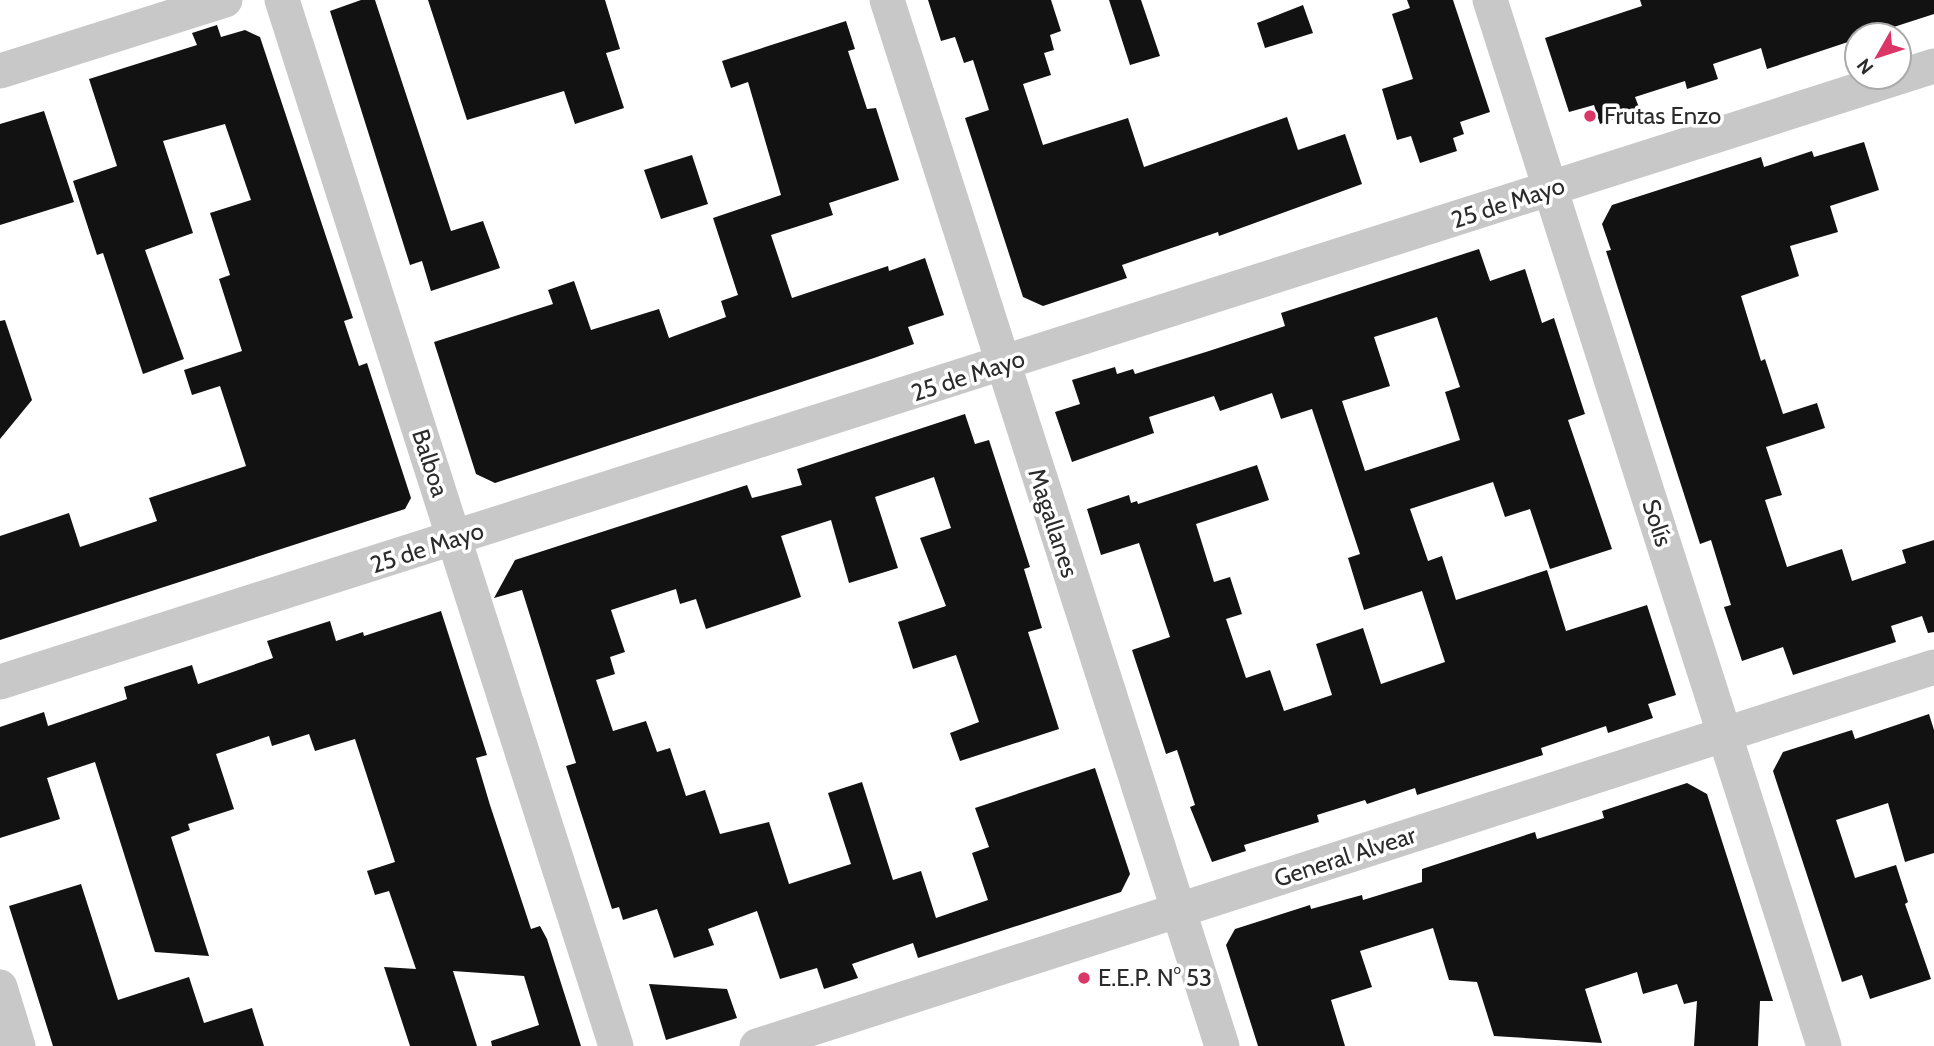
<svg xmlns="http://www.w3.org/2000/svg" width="1934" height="1046" font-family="Cabin,sans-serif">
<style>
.building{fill:#121212;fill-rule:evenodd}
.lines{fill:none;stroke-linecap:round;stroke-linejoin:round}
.minor{stroke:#c8c8c8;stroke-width:35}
.poi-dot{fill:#da3668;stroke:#fff;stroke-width:2.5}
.labels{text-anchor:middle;stroke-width:7;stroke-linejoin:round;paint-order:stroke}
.poi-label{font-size:24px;fill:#2b2b2b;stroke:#fff;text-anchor:start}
.street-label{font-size:24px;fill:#2b2b2b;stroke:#fff}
</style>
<rect width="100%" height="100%" fill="#fff"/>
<path class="building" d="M 361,0 L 375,0 L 451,231 L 483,221 L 500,268 L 431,291 L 422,261 L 410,265 L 330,11 Z
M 428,0 L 605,0 L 620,49 L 606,53 L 624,108 L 575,124 L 564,91 L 467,120 Z
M 928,0 L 1051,0 L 1061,31 L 1050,35 L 1054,50 L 1044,53 L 1051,75 L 1023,84 L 1043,145 L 1128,118 L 1144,167 L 1287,117 L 1298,150 L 1345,134 L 1362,184 L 1219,236 L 1218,232 L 1122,265 L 1127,278 L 1043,306 L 1023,297 L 965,118 L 989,110 L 973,60 L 964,63 L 955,37 L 941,41 Z
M 1109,0 L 1141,0 L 1160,56 L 1130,65 Z
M 1407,0 L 1453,0 L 1490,112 L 1460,122 L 1464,134 L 1453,138 L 1457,151 L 1420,163 L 1411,136 L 1397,140 L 1382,89 L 1413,79 L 1392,14 L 1410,8 Z
M 1640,0 L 1934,0 L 1934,14 L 1869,35 L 1857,35 L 1857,39 L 1767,69 L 1761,48 L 1713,64 L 1718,79 L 1687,89 L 1685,81 L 1635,97 L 1640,110 L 1600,124 L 1594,105 L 1569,112 L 1545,38 L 1642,6 Z
M 1303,5 L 1313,33 L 1265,48 L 1257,23 Z
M 846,21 L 855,49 L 848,51 L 867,109 L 876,108 L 899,180 L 829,203 L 833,215 L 771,235 L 792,298 L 888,266 L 889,271 L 925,258 L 944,315 L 908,327 L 914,344 L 874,358 L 495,483 L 476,474 L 434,342 L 553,304 L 548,290 L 574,281 L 591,330 L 659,309 L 669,338 L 726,317 L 721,301 L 738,295 L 713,218 L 781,195 L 748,82 L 731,88 L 722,61 Z
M 217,25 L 221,37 L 245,30 L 260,37 L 353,318 L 344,321 L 359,366 L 367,363 L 411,498 L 405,509 L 0,640 L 0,536 L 69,513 L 80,547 L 157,521 L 149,498 L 246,466 L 220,386 L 192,395 L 184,370 L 242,351 L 219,279 L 230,275 L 210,213 L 251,200 L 225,124 L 163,141 L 193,233 L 145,250 L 184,359 L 143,374 L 103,253 L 97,255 L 73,181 L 117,166 L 89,79 L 197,45 L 192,33 Z
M 44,111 L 74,202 L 0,225 L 0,124 Z
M 1864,142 L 1879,190 L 1830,206 L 1838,232 L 1790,246 L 1799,276 L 1741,296 L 1761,361 L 1765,359 L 1783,414 L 1817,403 L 1825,428 L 1766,447 L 1782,495 L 1765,500 L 1787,567 L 1842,549 L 1852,581 L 1906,563 L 1902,550 L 1934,540 L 1934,632 L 1928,633 L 1922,616 L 1891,626 L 1896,642 L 1793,675 L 1783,647 L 1742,661 L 1724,607 L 1731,605 L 1711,540 L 1700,544 L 1606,251 L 1611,250 L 1602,224 L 1612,205 L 1761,157 L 1764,167 L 1812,151 L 1814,157 Z
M 692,155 L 708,204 L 661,219 L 644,170 Z
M 1479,249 L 1490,281 L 1525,269 L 1542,323 L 1554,318 L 1585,414 L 1568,420 L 1612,549 L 1550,569 L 1530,509 L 1505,517 L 1493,482 L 1410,509 L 1428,561 L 1442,556 L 1456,600 L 1547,570 L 1566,631 L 1647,605 L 1676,695 L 1648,704 L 1653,718 L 1608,733 L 1606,726 L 1541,748 L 1543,755 L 1417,795 L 1415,788 L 1367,804 L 1365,800 L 1317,815 L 1319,822 L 1244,845 L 1246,851 L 1212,862 L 1190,807 L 1195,805 L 1177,750 L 1166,754 L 1132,650 L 1170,637 L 1139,543 L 1101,555 L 1087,509 L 1129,495 L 1131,503 L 1137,501 L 1138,504 L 1257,465 L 1269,500 L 1196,524 L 1214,582 L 1230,577 L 1242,614 L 1226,619 L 1246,678 L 1270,670 L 1284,711 L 1332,695 L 1316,644 L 1363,628 L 1381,684 L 1445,662 L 1422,591 L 1364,610 L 1348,558 L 1360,554 L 1312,409 L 1281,419 L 1272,393 L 1220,411 L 1214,396 L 1149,417 L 1154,433 L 1072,462 L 1055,412 L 1080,404 L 1072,380 L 1115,367 L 1117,374 L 1133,369 L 1135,374 L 1209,351 L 1285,326 L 1281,313 ZM 1437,317 L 1460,387 L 1445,392 L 1460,440 L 1365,471 L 1342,401 L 1390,386 L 1374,337 Z
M 5,320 L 32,400 L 0,439 L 0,321 Z
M 965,414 L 975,444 L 989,440 L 1030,567 L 1024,569 L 1042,628 L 1028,632 L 1059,729 L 960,761 L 950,733 L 979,722 L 956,655 L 913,669 L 898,622 L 946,606 L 920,538 L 951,528 L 934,477 L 875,497 L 898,568 L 849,583 L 831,520 L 781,536 L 801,597 L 706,629 L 696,599 L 680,604 L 676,589 L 611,610 L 625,652 L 610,657 L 615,674 L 596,680 L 613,731 L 646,721 L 657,752 L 670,748 L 686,796 L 705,790 L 720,834 L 769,822 L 789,884 L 851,864 L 828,793 L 862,782 L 893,880 L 921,871 L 936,918 L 988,900 L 972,853 L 989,847 L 975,808 L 1095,768 L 1130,874 L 1121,892 L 918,958 L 913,943 L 852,964 L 858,978 L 824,989 L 817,968 L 780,979 L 757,911 L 708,929 L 714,945 L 674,958 L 657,909 L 623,920 L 619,907 L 612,909 L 566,766 L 576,763 L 522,590 L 494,598 L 515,560 L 747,485 L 752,498 L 802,485 L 797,469 Z
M 441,611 L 487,755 L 476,758 L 490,805 L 531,929 L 540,926 L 547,939 L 581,1046 L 492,1046 L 491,1041 L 539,1025 L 524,976 L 453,971 L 477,1046 L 410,1046 L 384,967 L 416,969 L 389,891 L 375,895 L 367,871 L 395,862 L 355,739 L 315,751 L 309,734 L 272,746 L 269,736 L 216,754 L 234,809 L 188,824 L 190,830 L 171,837 L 209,956 L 155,952 L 95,762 L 47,778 L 60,819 L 0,838 L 0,727 L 44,712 L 48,726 L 127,699 L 124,687 L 192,665 L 198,684 L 273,658 L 267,641 L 330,621 L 336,641 L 363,632 L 364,636 Z
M 1929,714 L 1934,730 L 1934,853 L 1905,862 L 1888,803 L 1836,820 L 1855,878 L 1896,865 L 1908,902 L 1905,904 L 1931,979 L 1870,999 L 1862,975 L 1842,982 L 1773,771 L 1783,752 L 1852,730 L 1855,739 Z
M 1687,783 L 1707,794 L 1773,1001 L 1760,1001 L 1758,1046 L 1694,1046 L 1697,1001 L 1684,1004 L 1677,984 L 1643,994 L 1637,972 L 1585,989 L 1602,1043 L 1494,1036 L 1477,982 L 1449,980 L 1433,928 L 1360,951 L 1372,987 L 1331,1000 L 1345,1046 L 1258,1046 L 1226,945 L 1235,929 L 1310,905 L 1311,909 L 1362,895 L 1363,900 L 1422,882 L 1422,869 L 1535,832 L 1537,839 L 1604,818 L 1602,811 Z
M 81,884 L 118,1000 L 189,977 L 204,1023 L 252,1008 L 264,1046 L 53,1046 L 9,906 Z
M 649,984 L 727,989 L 737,1018 L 666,1040 Z"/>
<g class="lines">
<path class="minor" d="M 282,0 L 616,1046
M 887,0 L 1222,1046
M 1490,0 L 1824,1046
M 0,71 L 225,0
M 0,682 L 1934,66
M 0,987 L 18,1046
M 757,1046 L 1934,667"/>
</g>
<g class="poi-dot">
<circle cx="1590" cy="116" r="7"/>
<circle cx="1084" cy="978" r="7"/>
</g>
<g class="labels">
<g class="poi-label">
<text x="1604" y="124">Frutas Enzo</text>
<text x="1098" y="986">E.E.P. N° 53</text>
</g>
<g class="street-label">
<text transform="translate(1508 203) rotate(-18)" y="8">25 de Mayo</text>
<text transform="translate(968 376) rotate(-18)" y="8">25 de Mayo</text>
<text transform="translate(430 463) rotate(72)" y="8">Balboa</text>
<text transform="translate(1053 523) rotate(72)" y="8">Magallanes</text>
<text transform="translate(1657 523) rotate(72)" y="8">Solís</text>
<text transform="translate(427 548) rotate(-18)" y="8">25 de Mayo</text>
<text transform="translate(1345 857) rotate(-18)" y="8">General Alvear</text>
</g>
</g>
<g transform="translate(1878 56) rotate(231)"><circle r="33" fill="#ffffff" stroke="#aaaaaa" stroke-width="2"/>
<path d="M0-5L12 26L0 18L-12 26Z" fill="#da3668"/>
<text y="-10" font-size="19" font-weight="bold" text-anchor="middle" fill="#2b2b2b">N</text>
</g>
</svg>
